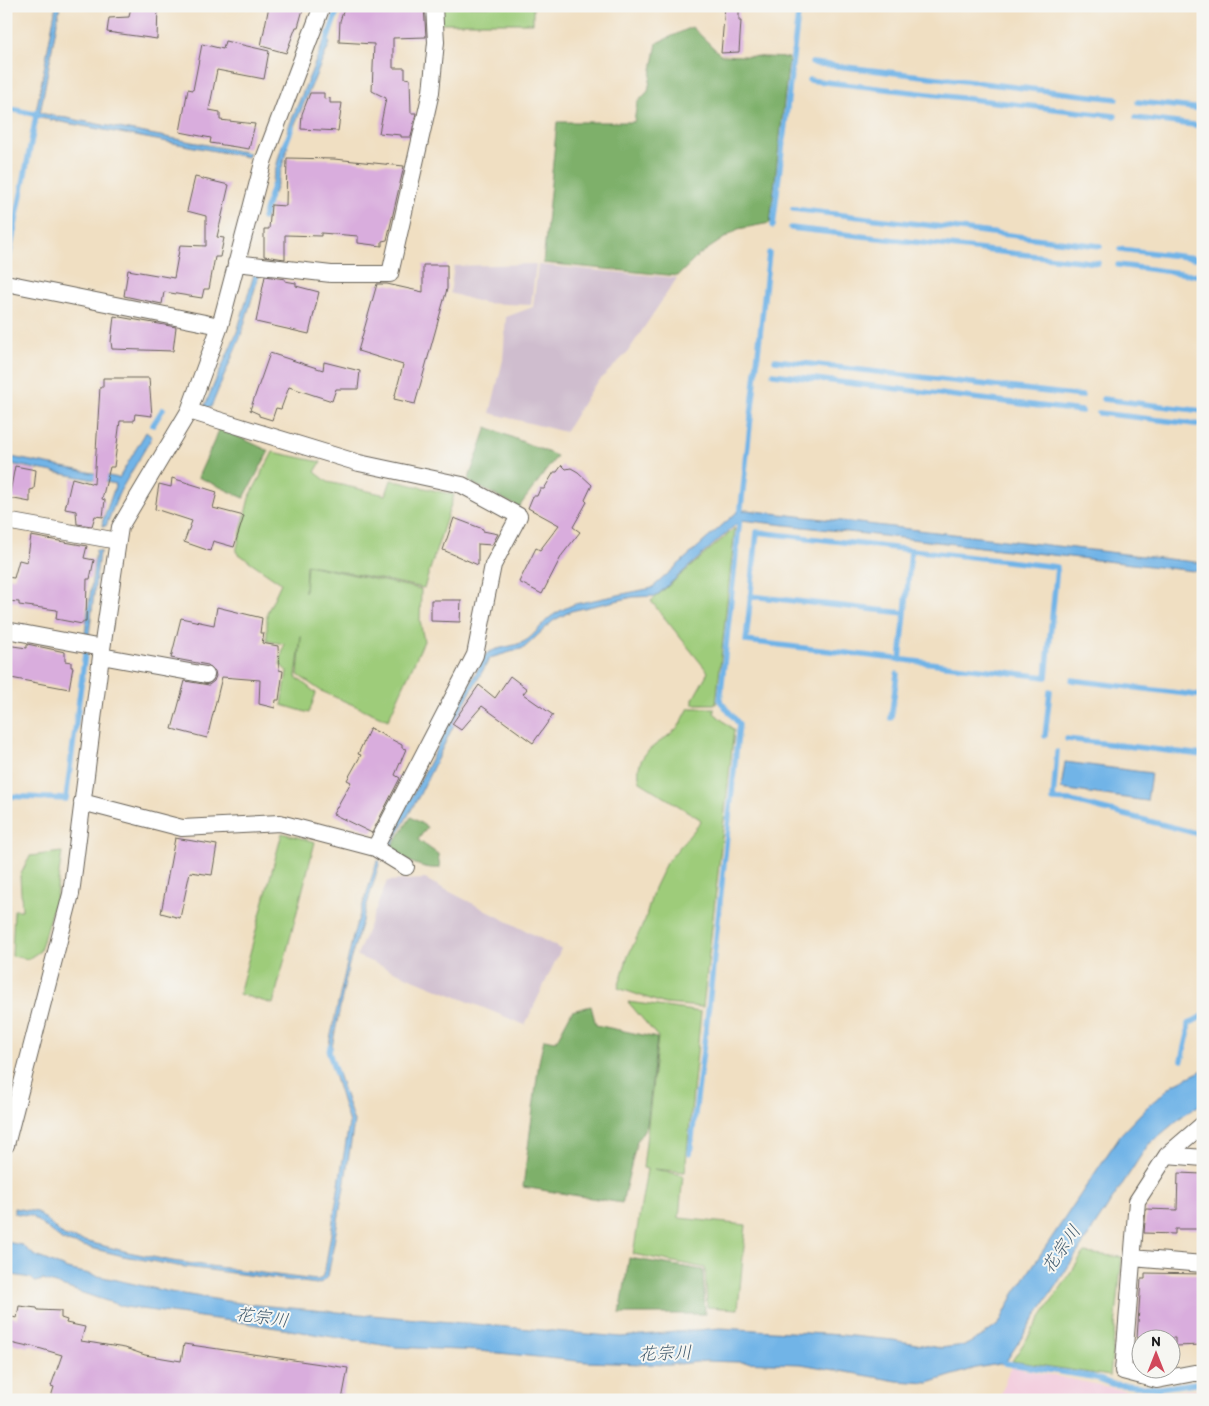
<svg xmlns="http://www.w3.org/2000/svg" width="1209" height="1406" font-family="Itim,'Klee One',sans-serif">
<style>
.built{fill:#f3cfdf}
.industrial{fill:#cfbdce}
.green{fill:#9ecc7a;stroke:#5d744b}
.forest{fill:#7eb06a;stroke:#4d6643}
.water{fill:#71b4e7;stroke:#466882}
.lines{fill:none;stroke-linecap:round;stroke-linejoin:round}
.stream{stroke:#71b4e7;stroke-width:5.5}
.building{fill:#d9addd}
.street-casing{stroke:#666056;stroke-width:18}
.street{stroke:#fff;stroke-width:16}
.labels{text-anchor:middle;stroke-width:4;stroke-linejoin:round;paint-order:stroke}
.water-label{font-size:18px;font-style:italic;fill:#3e596d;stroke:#f6f6f2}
</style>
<rect width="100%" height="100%" fill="#f6f6f2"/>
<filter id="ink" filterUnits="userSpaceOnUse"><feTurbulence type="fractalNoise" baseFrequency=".02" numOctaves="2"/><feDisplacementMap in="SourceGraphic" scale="10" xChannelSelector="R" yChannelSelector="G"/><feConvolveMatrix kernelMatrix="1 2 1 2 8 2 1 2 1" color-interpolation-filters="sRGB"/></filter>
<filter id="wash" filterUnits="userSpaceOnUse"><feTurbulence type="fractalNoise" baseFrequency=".0096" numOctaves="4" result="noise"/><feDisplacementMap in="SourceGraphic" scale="20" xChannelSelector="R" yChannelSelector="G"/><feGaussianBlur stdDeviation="1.12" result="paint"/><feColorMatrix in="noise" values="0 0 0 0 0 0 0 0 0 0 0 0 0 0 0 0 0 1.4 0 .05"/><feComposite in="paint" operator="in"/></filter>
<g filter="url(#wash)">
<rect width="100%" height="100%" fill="#f0dfc2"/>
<path class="built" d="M 1012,1367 L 1138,1393 L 1164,1394 L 1189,1389 L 1203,1389 L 1203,1400 L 999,1400 L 1008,1373 Z"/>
<path class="industrial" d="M 536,264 L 531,305 L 483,303 L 450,293 L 454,266 Z
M 538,265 L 677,278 L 627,353 L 592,388 L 565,432 L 490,413 L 503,360 L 506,317 L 533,307 Z
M 425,879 L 561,949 L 525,1025 L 357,956 L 387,881 Z"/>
<path class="green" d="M 439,6 L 533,6 L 533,23 L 440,23 Z
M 273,452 L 321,462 L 315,472 L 328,482 L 386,495 L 391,480 L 454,495 L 424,588 L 306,564 L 305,592 L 307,565 L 421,589 L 420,621 L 424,641 L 388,720 L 321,691 L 298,675 L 301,636 L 296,677 L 316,693 L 309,713 L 282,705 L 287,671 L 280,665 L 284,644 L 267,641 L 267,613 L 281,583 L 236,552 L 249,498 Z
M 735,528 L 716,704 L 693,704 L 693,699 L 708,672 L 651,601 Z
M 689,708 L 714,708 L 714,713 L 734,730 L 703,1007 L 665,1004 L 618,988 L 628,956 L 645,920 L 654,888 L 666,863 L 701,822 L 700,819 L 640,782 C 632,751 661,745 677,728 C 682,723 685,714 689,708 Z
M 282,833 L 315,842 L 273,1004 L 239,994 Z
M 62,852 L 56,896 L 40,951 L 28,959 L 12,956 L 14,910 L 22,910 L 20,876 L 30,856 Z
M 628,1002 L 701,1012 L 685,1172 L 654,1169 L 683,1175 L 679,1218 L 746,1225 L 738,1309 L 707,1307 L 705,1268 L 633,1254 L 647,1169 L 643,1168 L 658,1037 Z
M 1084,1253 L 1122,1257 L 1110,1376 L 1012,1361 Z"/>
<path class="forest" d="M 692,27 L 721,55 L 789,58 L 770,223 L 738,229 L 699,255 L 678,276 L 543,263 L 557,122 L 634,122 L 637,103 L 648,91 L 657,43 Z
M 487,427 L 557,456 L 519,507 L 468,481 Z
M 220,428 L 269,451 L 244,498 L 198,477 Z
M 411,817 L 427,827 L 418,840 L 438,854 L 440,868 C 420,870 406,859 389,851 Z
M 591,1006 L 596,1025 L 657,1038 L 647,1125 L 637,1141 L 622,1203 L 523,1187 L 539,1062 L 544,1039 L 556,1041 L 572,1011 Z
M 629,1258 L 703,1270 L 705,1314 L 620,1314 Z"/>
<path class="water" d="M 56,6 L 60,6 L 40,113 L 249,153 L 247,157 L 35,117 Z
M 324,41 L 330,43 L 291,133 L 287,131 Z
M 282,145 L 288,147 L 274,194 L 269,194 Z
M 254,274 L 259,275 L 240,338 L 211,407 L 205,408 L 205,405 L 237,332 Z
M 146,432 L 152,437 L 119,493 L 106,526 L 102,526 L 103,520 L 116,484 L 6,463 L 6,456 L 119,478 Z
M 746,510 L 1203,563 L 1203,572 L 741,520 L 656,596 L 633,597 L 571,611 L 553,621 L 524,648 L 490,658 L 465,702 L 419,796 L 388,851 L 385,848 L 485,655 C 496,646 513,648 525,641 C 534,636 540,626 548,619 C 555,613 565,608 575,604 L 652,588 L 737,512 Z
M 96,550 L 101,551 L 101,553 L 99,553 L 89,635 L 85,634 Z
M 1065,762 L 1151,773 L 1147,801 L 1061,789 Z
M 377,861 L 380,861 L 348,968 L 331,1052 L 327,1053 L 353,936 Z
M 336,1067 L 354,1122 L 344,1187 L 328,1276 L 322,1282 L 317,1284 L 178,1266 L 123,1256 L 63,1241 L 31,1216 L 14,1213 L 14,1208 L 37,1212 L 64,1236 L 128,1252 L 172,1261 L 299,1278 L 317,1280 L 322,1278 L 326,1264 L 349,1123 L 332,1068 Z
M 1203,1070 L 1203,1103 L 1185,1114 L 1148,1145 L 1005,1363 L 976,1368 L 928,1383 L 897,1381 L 801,1364 L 706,1361 L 669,1365 L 587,1362 L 479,1351 L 395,1347 L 246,1323 L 125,1307 L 43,1280 L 35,1282 L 31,1278 L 6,1274 L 6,1242 L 22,1245 L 34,1255 L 67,1269 L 170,1292 L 246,1304 L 621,1337 L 720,1328 L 841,1335 L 893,1340 L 940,1348 L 966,1345 L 984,1335 L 999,1324 L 1014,1294 L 1121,1134 L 1148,1106 L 1174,1084 Z"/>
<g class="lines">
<path class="stream" d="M 324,49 L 339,6
M 812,63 L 1117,99
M 809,80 L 1115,116
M 1138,102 L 1203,109
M 6,108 L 39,115
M 1135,118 L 1203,126
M 283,151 L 292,127
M 793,209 L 1100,246
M 263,218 L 273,186
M 773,226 L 799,6
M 791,228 L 1098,263
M 1120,249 L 1203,259
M 1118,265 L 1203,276
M 6,273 L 37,111
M 775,360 L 1082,396
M 773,374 L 1082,411
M 1103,399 L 1203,411
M 1099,413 L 1203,425
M 153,425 L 163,409
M 740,517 L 769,253
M 757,532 L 1057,567 L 1046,677 L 746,641 Z
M 750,596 L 905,613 L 911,550
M 900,660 L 905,613
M 1072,680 L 1203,696
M 891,718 L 897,674
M 1045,736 L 1050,691
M 1067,739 L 1203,755
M 1057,752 L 1053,800 L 1071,801 L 1203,835
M 6,796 L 66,799 L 85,654
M 330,1047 L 329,1052 L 336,1074
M 1182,1060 L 1188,1034 L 1188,1024 L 1203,1016
M 690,1153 L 709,1004 L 739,724 L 720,701 L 740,517
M 1000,1357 L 1005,1363 L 1093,1377 L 1112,1384 L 1159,1388 L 1196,1383 L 1203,1384"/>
</g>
<g id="blocks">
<path class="building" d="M 131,6 L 158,6 L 157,39 L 107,32 L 109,18 L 129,17 Z
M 269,6 L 304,6 L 298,27 L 296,27 L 286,53 L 261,46 Z
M 345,6 L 424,6 L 426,37 L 393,38 L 393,68 L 405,68 L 405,78 L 410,79 L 411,113 L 416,113 L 411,137 L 401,137 L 401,135 L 379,133 L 386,98 L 372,91 L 374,44 L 339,42 L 340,21 Z
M 725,6 L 739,6 L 739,21 L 741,21 L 739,52 L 721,53 Z
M 225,41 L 269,51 L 264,79 L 217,70 L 209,110 L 220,112 L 220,120 L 255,124 L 249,149 L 210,143 L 211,138 L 180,132 L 188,89 L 193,90 L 202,44 L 223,49 Z
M 310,93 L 324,93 L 324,99 L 330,98 L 330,103 L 342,103 L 338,131 L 301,129 L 302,114 Z
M 287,158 L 334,159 L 404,166 L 387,240 L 382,241 L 382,246 L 358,243 L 358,236 L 321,233 L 321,236 L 285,235 L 285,259 L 264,256 L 264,229 L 269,229 L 271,205 L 286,206 Z
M 195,177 L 229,185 L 217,237 L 224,238 L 220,257 L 215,257 L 209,289 L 204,289 L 202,298 L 164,292 L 162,304 L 124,296 L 128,270 L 174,278 L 180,245 L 206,246 L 206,216 L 187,211 Z
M 423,265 L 447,265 L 447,289 L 415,404 L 394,399 L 403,365 L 358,351 L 377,284 L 387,284 L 423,292 Z
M 265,276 L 285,279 L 285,281 L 296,283 L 296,286 L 319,292 L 309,334 L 256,322 Z
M 114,316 L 176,327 L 173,351 L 112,349 L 111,342 Z
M 270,353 L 323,370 L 324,362 L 360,371 L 358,389 L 336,389 L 332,401 L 289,387 L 281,409 L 276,408 L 272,420 L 259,416 L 259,414 L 250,410 Z
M 103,378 L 149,378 L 152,416 L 135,414 L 134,421 L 120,421 L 114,467 L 110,467 L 102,499 L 105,500 L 103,517 L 95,516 L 92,526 L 77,524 L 76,511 L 65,509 L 72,478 L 94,484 L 100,387 L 103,387 Z
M 562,465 L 566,469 L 571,468 L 578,472 L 592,485 L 585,500 L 587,502 L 573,527 L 580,532 L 562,555 L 542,594 L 519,582 L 536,548 L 540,550 L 559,525 L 528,508 L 533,496 L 537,496 L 540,489 L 544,489 L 554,472 L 557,472 Z
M 15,466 L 36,470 L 34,489 L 30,490 L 30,502 L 9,498 Z
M 172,478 L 217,492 L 213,508 L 244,516 L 234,547 L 213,541 L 210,551 L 184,542 L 192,521 L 155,509 L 159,484 L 171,487 Z
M 454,518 L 483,529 L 483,531 L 498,534 L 492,545 L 478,544 L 478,565 L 443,550 Z
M 31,536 L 87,546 L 84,558 L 94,560 L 90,579 L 87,579 L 86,622 L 82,622 L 82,624 L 56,619 L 57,610 L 19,605 L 19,602 L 6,601 L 6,577 L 14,578 L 19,560 L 27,562 Z
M 431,600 L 461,600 L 460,622 L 431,621 Z
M 217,607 L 262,618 L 260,633 L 264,633 L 262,643 L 278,646 L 279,670 L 283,671 L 279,700 L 276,700 L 275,708 L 259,704 L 260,680 L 222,677 L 207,738 L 172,729 L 185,681 L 209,685 L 214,681 L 216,676 L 215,671 L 208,665 L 171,658 L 181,618 L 214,625 Z
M 27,644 L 65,652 L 65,661 L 71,662 L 71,667 L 73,667 L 69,689 L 11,678 L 11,674 L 6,673 L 6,645 L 27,648 Z
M 510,676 L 527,689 L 523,694 L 553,715 L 533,743 L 482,706 L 461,730 L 452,724 L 479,685 L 495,698 Z
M 370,728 L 402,745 L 402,748 L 406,749 L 395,775 L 400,778 L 372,833 L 333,814 L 351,782 L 347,780 L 361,755 L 358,754 Z
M 175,838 L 217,845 L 212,875 L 190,872 L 180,918 L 161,913 Z
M 1178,1173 L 1203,1174 L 1203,1229 L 1175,1229 L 1175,1234 L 1144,1233 L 1146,1209 L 1177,1210 Z
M 1145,1273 L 1203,1274 L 1203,1345 L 1175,1346 L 1175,1338 L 1137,1338 L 1141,1279 L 1145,1279 Z
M 19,1306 L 37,1308 L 38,1310 L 61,1311 L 61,1318 L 67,1320 L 66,1323 L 85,1327 L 81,1341 L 125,1348 L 145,1355 L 181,1361 L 184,1344 L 348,1368 L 342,1400 L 50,1400 L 54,1387 L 51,1386 L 62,1355 L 28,1345 L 28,1347 L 6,1342 L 6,1316 L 17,1318 Z"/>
</g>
</g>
<g filter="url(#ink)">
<use href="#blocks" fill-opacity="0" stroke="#666056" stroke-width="1"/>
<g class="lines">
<defs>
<path id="street" d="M 236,263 L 331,274 L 390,274 L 431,92 L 436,42 L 434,6
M 6,283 L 220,326
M 189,411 L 359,463 L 462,485 L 519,516 L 493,565 L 475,655 L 375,848
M 6,521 L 118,541
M 6,630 L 102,648
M 101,656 L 206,675
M 82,802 L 182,828 L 280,823 L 375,848 L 406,867
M 1203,1124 L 1167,1155 L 1137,1201 L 1123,1371 L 1157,1380 L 1194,1373 L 1203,1373
M 6,1145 L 71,894 L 101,656 L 120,527 L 189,411 L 220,326 L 264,159 L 322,6
M 1167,1155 L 1203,1158
M 1132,1258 L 1203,1264"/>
</defs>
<use href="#street" class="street-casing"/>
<use href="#street" class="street"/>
</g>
</g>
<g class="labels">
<g class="water-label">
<text transform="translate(1061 1249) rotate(-55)" y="6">花宗川</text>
<text transform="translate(262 1317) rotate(8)" y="6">花宗川</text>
<text transform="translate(665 1353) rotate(-2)" y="6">花宗川</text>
</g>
</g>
<rect width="1209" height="1406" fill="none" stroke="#f6f6f2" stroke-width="25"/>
<g transform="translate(1156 1354)"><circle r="24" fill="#f6f6f2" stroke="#9f9f9c"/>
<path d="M0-4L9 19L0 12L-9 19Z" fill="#d1495b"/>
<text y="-8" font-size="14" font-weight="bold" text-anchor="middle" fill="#1c1c1c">N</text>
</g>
</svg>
